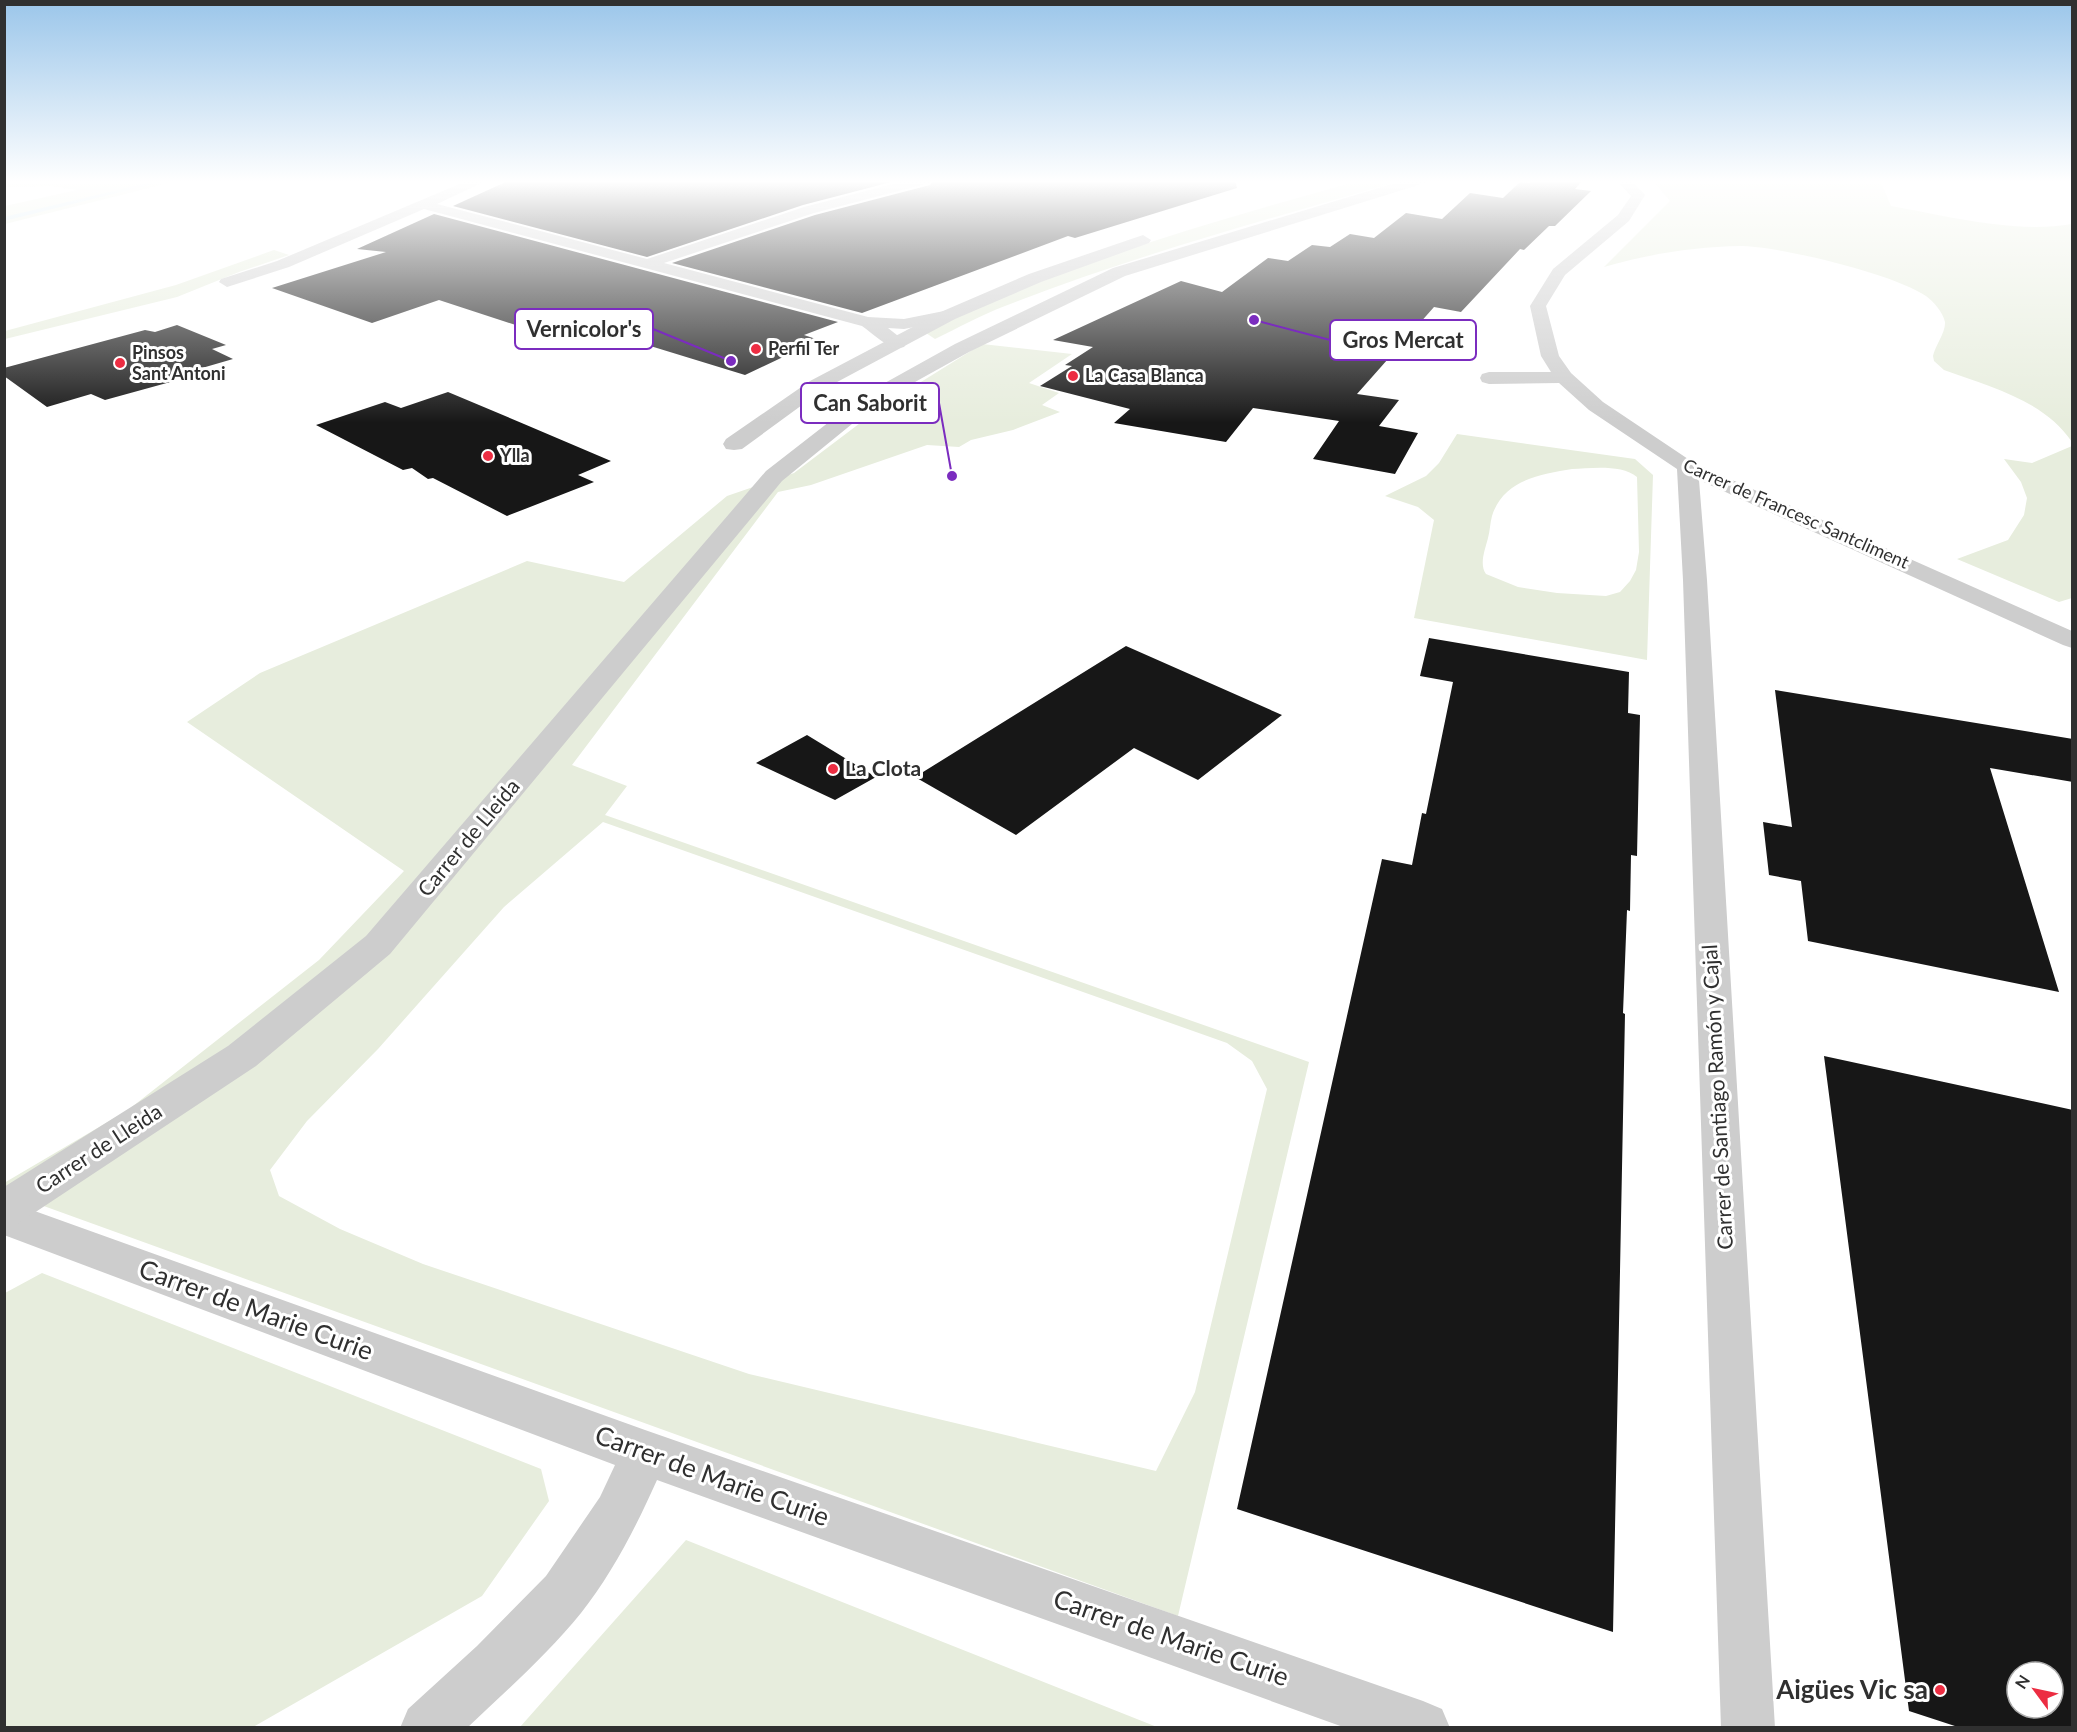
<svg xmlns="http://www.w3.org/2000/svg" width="2077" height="1732" font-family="Lato,sans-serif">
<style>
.green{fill:#e7eddd;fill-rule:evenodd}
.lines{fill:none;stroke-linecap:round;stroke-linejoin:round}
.stream{fill:#c9e1ee;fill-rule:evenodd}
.building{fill:#171717;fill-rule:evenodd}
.minor{fill:#cdcdcd;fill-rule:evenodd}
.tertiary{fill:#cdcdcd;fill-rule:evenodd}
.poi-dot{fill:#ec2d42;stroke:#fff;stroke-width:2}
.labels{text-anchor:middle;stroke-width:6;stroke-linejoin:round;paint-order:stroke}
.far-poi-label{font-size:18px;font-weight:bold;fill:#303030;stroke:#fff;text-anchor:start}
.far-street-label{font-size:18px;fill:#303030;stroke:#fff}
.poi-label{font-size:21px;font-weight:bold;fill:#303030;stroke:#fff;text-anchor:start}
.street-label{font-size:21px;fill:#303030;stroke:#fff}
.near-street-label{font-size:26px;fill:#303030;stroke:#fff}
.near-poi-label{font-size:26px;font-weight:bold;fill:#303030;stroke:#fff;text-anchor:end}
.leader{fill:none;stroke:#7b2cbf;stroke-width:2}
.callout-dot{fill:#7b2cbf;stroke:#fff;stroke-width:2}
.callout{fill:#fff;stroke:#7b2cbf;stroke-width:2}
.callout-label{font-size:22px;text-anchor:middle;font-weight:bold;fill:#303030}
</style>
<rect width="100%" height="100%" fill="#fff"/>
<path class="green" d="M 5,180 L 181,180 L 5,224 L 5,206 L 77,190 L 50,186 L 5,187 Z
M 1361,180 L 1403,180 C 1269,219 1135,255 1005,306 C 981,315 958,328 935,339 L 926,333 C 1064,262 1213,222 1361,180 Z
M 1652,180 L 1880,180 L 1891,206 C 1947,216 2016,234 2072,224 L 2072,442 C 2044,400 1990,387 1944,370 L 1934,361 L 1933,356 C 1935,346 1946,332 1945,322 C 1943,312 1933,301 1926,296 C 1894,274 1779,246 1740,246 C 1694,247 1648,254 1604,267 L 1670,201 Z
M 274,250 L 289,255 L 239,272 L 177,297 L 5,339 L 5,331 L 176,285 Z
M 982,344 L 1072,354 L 1029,383 L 1059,393 L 1042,405 L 1060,412 L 1013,430 L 971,440 L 959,447 L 927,445 L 811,485 L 778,492 L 572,765 L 627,786 L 605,815 L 1309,1062 L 1178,1616 L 5,1192 L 4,1183 L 128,1110 L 319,960 L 404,871 L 187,722 L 260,673 L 527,561 L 624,582 L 727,496 L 794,473 L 884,405 ZM 603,822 L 1227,1043 L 1252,1061 L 1267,1089 L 1195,1392 L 1156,1471 L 749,1374 L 423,1264 L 340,1229 L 279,1196 L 270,1170 L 307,1121 L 378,1049 L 504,907 Z
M 1457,434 L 1635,459 L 1653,475 L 1647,660 L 1414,618 L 1434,520 L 1418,507 L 1385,496 L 1426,476 L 1439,463 ZM 1572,469 C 1591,468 1622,464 1637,477 L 1639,552 L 1636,570 L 1630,581 L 1620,592 L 1606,596 L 1557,593 L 1518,587 L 1486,574 C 1479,564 1485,550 1488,538 C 1490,531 1490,523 1492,516 C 1503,480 1541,474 1572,469 Z
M 2072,446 L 2072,598 L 2059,602 L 1957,559 L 2008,540 L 2024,515 L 2027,498 L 2021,482 L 2004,459 L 2032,463 Z
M 42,1273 L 541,1469 L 549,1501 L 482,1596 L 253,1727 L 5,1727 L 5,1293 Z
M 686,1540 L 1157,1727 L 520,1727 Z"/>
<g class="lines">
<path class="stream" d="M 160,180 L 169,180 L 4,221 L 4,217 Z"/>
</g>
<path class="building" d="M 510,180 L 899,180 L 803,205 L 647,257 L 453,206 Z
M 933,180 L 1235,180 L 1237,188 L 1075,238 L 1068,236 L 862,313 L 672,263 L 815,215 L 930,185 Z
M 1533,180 L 1583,180 L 1575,189 L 1591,191 L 1555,226 L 1549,226 L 1524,250 L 1520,249 L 1461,312 L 1434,307 L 1357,394 L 1399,400 L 1379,426 L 1418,433 L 1395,474 L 1313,459 L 1339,421 L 1253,408 L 1226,442 L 1114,423 L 1130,409 L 1040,386 L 1072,366 L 1065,365 L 1093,347 L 1053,340 L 1181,281 L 1222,292 L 1268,258 L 1288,261 L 1312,245 L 1330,247 L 1350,234 L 1374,238 L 1406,213 L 1442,219 L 1470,193 L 1503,198 L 1520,182 L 1530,183 Z
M 434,214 L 838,322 L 804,335 L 819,340 L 745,375 L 621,337 L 589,349 L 439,300 L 372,323 L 272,288 L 386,252 L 357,249 Z
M 177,325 L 226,345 L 212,349 L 233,359 L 171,377 L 174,381 L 105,400 L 91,394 L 47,407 L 4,376 L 4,368 L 145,330 L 155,332 Z
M 448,392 L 524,424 L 611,461 L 578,475 L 594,482 L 507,516 L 433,478 L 428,479 L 412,468 L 403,470 L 316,425 L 385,402 L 401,408 Z
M 1429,638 L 1629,672 L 1628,713 L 1640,715 L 1637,856 L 1631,855 L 1630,911 L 1627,910 L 1623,1013 L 1625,1014 L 1613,1632 L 1237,1509 L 1382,859 L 1412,865 L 1422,813 L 1426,814 L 1453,682 L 1420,676 Z
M 1126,646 L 1282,715 L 1198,780 L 1134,748 L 1016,835 L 915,777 Z
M 1775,690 L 2073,739 L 2073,782 L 1990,768 L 2059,992 L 1808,941 L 1801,881 L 1769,875 L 1763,822 L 1792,827 Z
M 807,735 L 876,777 L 835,800 L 756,763 Z
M 1824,1056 L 2073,1110 L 2073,1728 L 1961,1728 L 1909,1711 ZM 2017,1672 L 2053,1672 L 2053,1708 L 2017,1708 Z"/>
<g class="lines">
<path class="minor" d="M 469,180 L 488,180 L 437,204 L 647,259 L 804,207 L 908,180 L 931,180 L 929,183 L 814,213 L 664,263 L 868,317 L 904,319 L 949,310 L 955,311 L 957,315 L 955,319 L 904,329 L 888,328 L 907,343 L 904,347 C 889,351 874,334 862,326 L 424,209 L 289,267 L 227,287 L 219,282 L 221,279 L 277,261 Z
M 1616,180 L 1631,180 L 1645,195 L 1629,221 L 1565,275 L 1546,306 L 1559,356 L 1571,373 L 1603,402 L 1694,463 L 2072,631 L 2072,648 L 2063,645 L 1699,480 L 1707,580 L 1775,1728 L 1721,1728 L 1683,580 L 1677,469 L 1589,410 L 1559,383 L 1489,384 L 1482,382 L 1480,378 L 1482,374 L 1489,372 L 1551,372 L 1541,356 L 1530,306 L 1553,269 L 1618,215 L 1631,196 Z
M 4,1200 L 645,1430 L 1423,1701 L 1442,1709 L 1450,1728 L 1346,1728 L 657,1480 C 637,1525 612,1574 581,1613 C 548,1654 506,1691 467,1728 L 400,1728 L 408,1709 L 477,1646 L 546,1576 L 600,1497 L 615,1465 L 4,1235 Z"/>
<path class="tertiary" d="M 1405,180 L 1427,180 L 1425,183 L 1125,276 L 969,352 L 879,402 L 782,481 L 390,954 L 256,1066 L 19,1223 L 4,1228 L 4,1187 L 228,1046 L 366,936 L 766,471 L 865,394 L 955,344 L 1113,268 Z
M 1143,235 L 1151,240 L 1149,243 L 1041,282 L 955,319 L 824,389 L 742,449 L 734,450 L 726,449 L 723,444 L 726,439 L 810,381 L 943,311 L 1029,274 Z"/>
</g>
<linearGradient id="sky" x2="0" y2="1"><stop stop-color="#9bc6ea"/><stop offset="0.43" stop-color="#fff"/><stop offset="1" stop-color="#fff" stop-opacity="0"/></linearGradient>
<rect width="2077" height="423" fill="url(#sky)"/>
<g class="poi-dot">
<circle cx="756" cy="349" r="6"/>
<circle cx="120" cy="363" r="6"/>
<circle cx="1073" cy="376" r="6"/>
<circle cx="488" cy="456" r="6"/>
<circle cx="833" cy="769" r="6"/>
<circle cx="1940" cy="1690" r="6"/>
</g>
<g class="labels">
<g class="far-poi-label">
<text x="768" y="355">Perfil Ter</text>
<text x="132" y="359">Pinsos<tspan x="132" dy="21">Sant Antoni</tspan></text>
<text x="1085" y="382">La Casa Blanca</text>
<text x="500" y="462">Ylla</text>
</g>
<g class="far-street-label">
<text transform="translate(1796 514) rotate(24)" y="6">Carrer de Francesc Santcliment</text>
</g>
<g class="poi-label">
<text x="845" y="776">La Clota</text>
</g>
<g class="street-label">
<text transform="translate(469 838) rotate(-50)" y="7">Carrer de Lleida</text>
<text transform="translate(1718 1097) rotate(-93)" y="7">Carrer de Santiago Ramón y Cajal</text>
<text transform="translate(99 1149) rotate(-33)" y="7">Carrer de Lleida</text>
</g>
<g class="near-street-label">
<text transform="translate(256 1310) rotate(20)" y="9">Carrer de Marie Curie</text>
<text transform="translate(712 1476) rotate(20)" y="9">Carrer de Marie Curie</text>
<text transform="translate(1171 1638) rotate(19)" y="9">Carrer de Marie Curie</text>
</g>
<g class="near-poi-label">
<text x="1928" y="1699">Aigües Vic sa</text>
</g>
</g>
<path class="leader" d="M731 361L653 329M1254 320L1330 340M952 476L939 403"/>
<g class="callout-dot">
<circle cx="731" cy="361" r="6"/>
<circle cx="1254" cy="320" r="6"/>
<circle cx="952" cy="476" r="6"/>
</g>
<g class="callout">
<rect x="515" y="309" width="138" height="40" rx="6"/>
<rect x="1330" y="320" width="146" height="40" rx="6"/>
<rect x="801" y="383" width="138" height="40" rx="6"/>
</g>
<g class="callout-label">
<text x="584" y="337">Vernicolor's</text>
<text x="1403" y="348">Gros Mercat</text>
<text x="870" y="411">Can Saborit</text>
</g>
<rect width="2077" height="1732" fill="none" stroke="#303030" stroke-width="12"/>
<g transform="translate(2035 1690) rotate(303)"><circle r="28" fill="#ffffff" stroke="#acacac" stroke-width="1.5"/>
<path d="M0-4.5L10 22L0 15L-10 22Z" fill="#ec2d42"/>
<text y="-9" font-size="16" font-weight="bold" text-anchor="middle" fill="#303030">N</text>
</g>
</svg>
